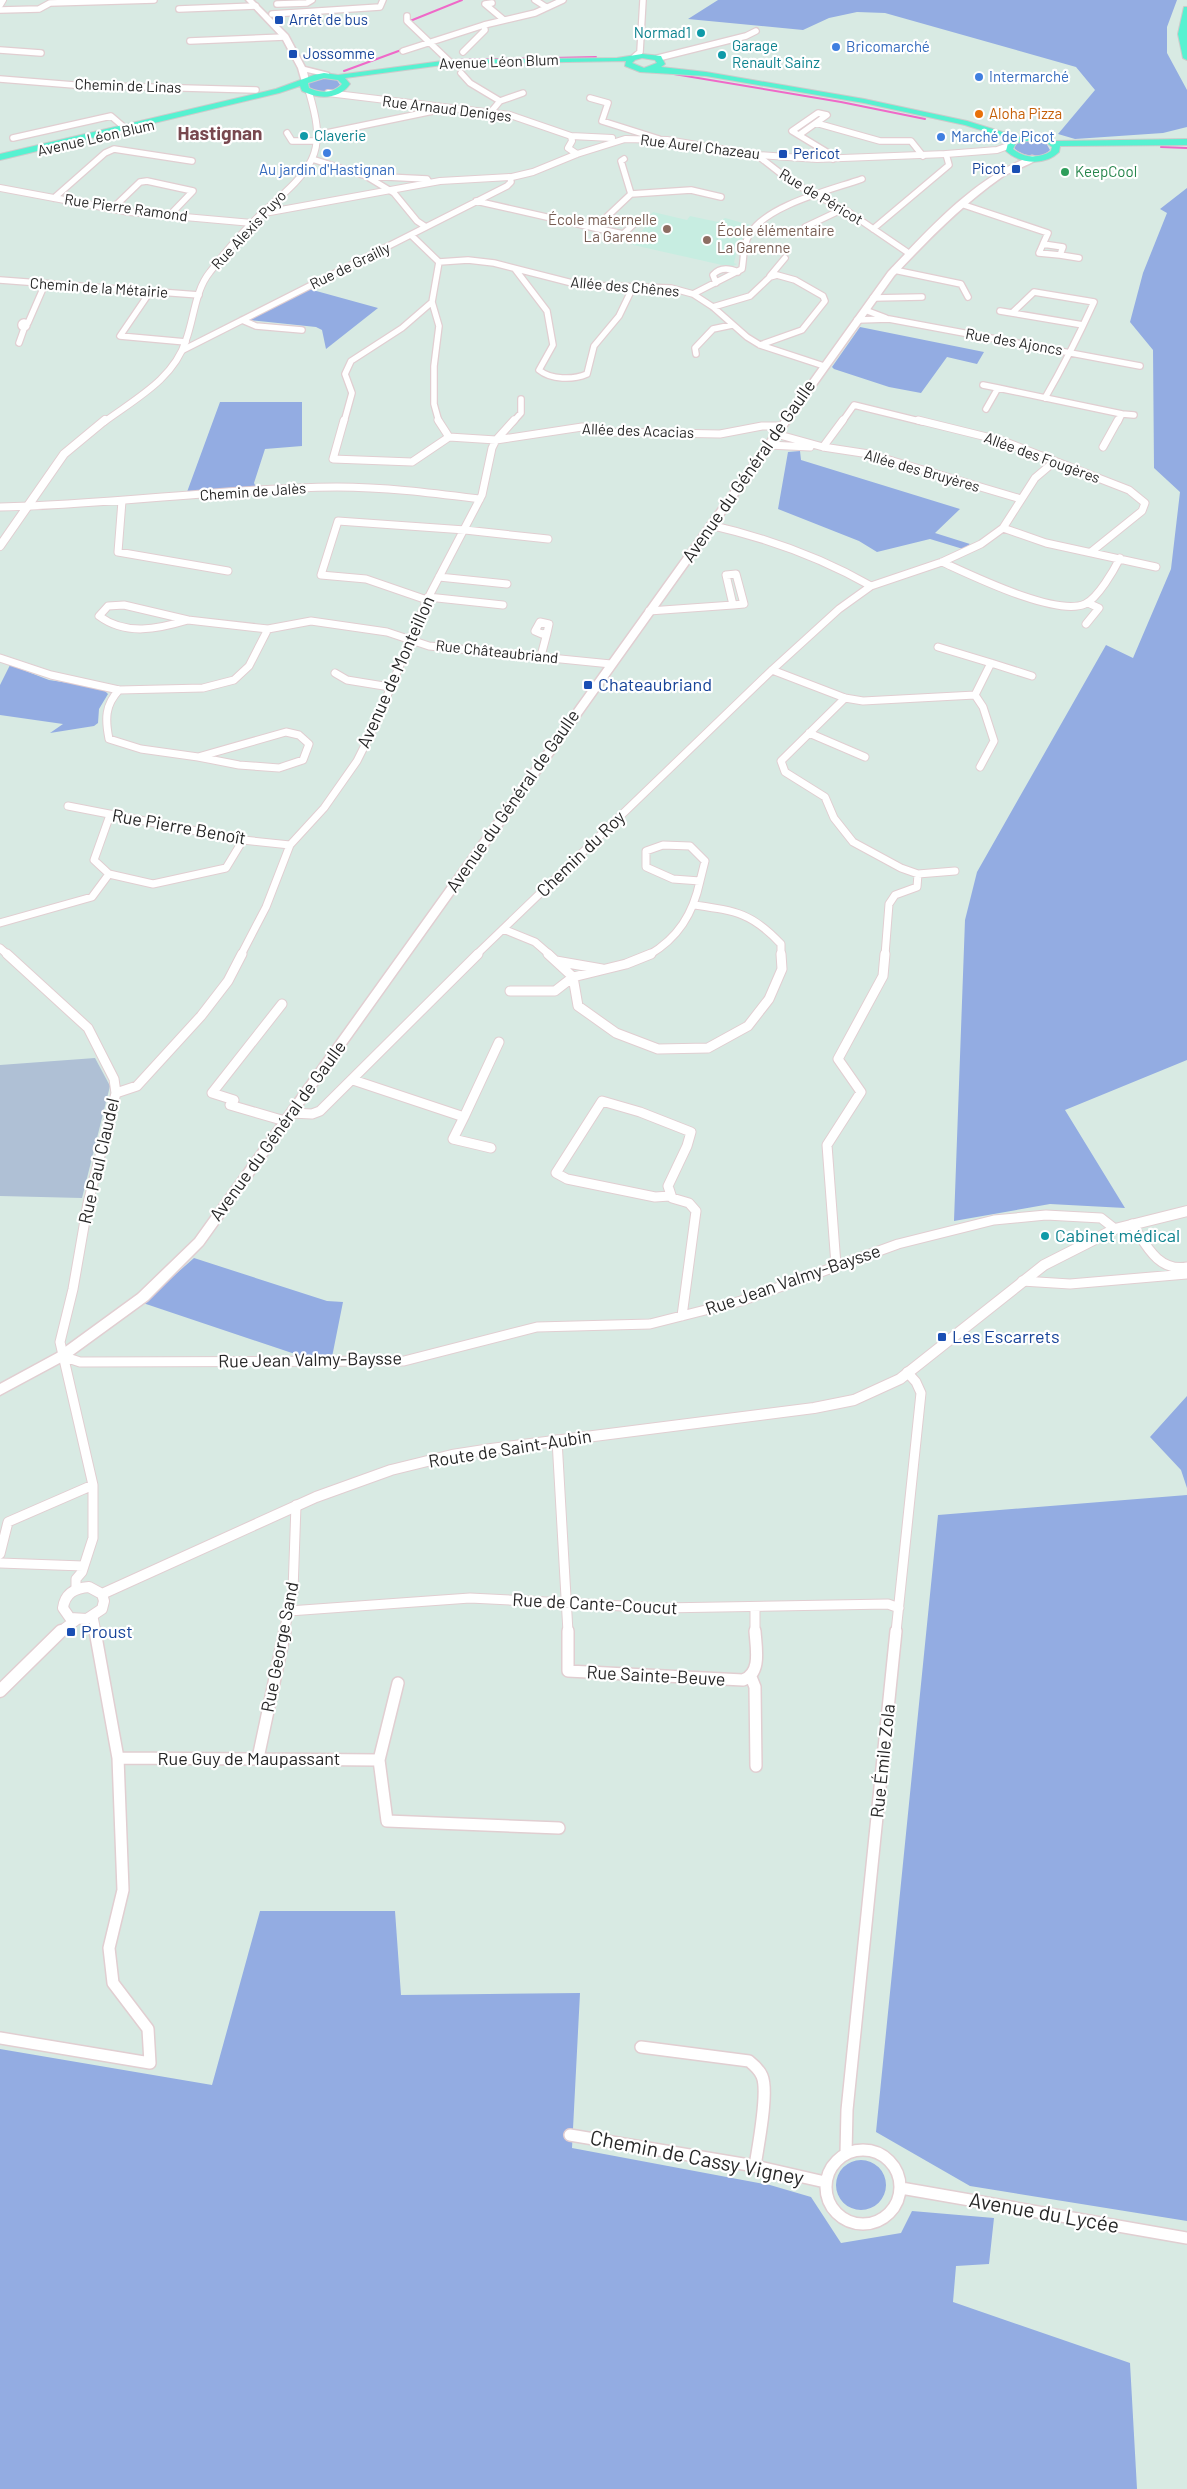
<svg xmlns="http://www.w3.org/2000/svg" width="1187" height="2489" font-family="Barlow,sans-serif">
<style>
.education{fill:#c7ede1}
.green{fill:#93ace2}
.cemetery{fill:#afc0d5}
.lines{fill:none;stroke-linecap:round;stroke-linejoin:round}
.stream{stroke:#ef69c8;stroke-width:2}
.minor-far3-casing{stroke:#e1ced1;stroke-width:8}
.minor-far2-casing{stroke:#e1ced1;stroke-width:9}
.minor-far1-casing{stroke:#e1ced1;stroke-width:11}
.minor-casing{stroke:#e1ced1;stroke-width:14}
.tertiary-far3-casing{stroke:#e1ced1;stroke-width:8}
.tertiary-far2-casing{stroke:#e1ced1;stroke-width:10}
.tertiary-far1-casing{stroke:#e1ced1;stroke-width:12}
.tertiary-casing{stroke:#e1ced1;stroke-width:15}
.secondary-casing{stroke:#e1ced1;stroke-width:3}
.primary-casing{stroke:#cbcbcb;stroke-width:2}
.minor-far3{stroke:#fff;stroke-width:5.5}
.minor-far2{stroke:#fff;stroke-width:7}
.minor-far1{stroke:#fff;stroke-width:9}
.minor{stroke:#fff;stroke-width:11}
.tertiary-far3{stroke:#fff;stroke-width:6}
.tertiary-far2{stroke:#fff;stroke-width:8}
.tertiary-far1{stroke:#fff;stroke-width:10}
.tertiary{stroke:#fff;stroke-width:12}
.secondary{fill:#fff;fill-rule:evenodd}
.primary{fill:#56f2d1;fill-rule:evenodd}
.transit-dot{fill:#1a4fb4;stroke:#fff;stroke-width:2}
.culture-dot{fill:#0f9aa8;stroke:#fff;stroke-width:2}
.shop-dot{fill:#3f7fe0;stroke:#fff;stroke-width:2}
.food-dot{fill:#e8710a;stroke:#fff;stroke-width:2}
.leisure-dot{fill:#2e9e5b;stroke:#fff;stroke-width:2}
.education-dot{fill:#8d6e63;stroke:#fff;stroke-width:2}
.labels{text-anchor:middle;stroke-width:4.5;stroke-linejoin:round;paint-order:stroke}
.far-transit-label{font-size:15px;fill:#164399;stroke:#fff;text-anchor:start}
.far-culture-label{font-size:15px;fill:#0d838f;stroke:#fff;text-anchor:start}
.far-shop-label{font-size:15px;fill:#366cbe;stroke:#fff;text-anchor:start}
.far-street-label{font-size:15px;fill:#272727;stroke:#fff}
.far-food-label{font-size:15px;fill:#c56008;stroke:#fff;text-anchor:start}
.far-leisure-label{font-size:15px;fill:#27864d;stroke:#fff;text-anchor:start}
.far-education-label{font-size:15px;fill:#785e54;stroke:#fff;text-anchor:end}
.street-label{font-size:18px;fill:#272727;stroke:#fff}
.transit-label{font-size:18px;fill:#164399;stroke:#fff;text-anchor:start}
.culture-label{font-size:18px;fill:#0d838f;stroke:#fff;text-anchor:start}
.far-district-label{font-size:19px;font-weight:bold;fill:#78484f;stroke:#fff}
.near-street-label{font-size:21px;fill:#272727;stroke:#fff}
</style>
<rect width="100%" height="100%" fill="#d8eae3"/>
<path class="education" d="M 653,212 L 687,220 L 690,216 L 718,222 L 725,218 L 750,225 L 744,230 L 741,245 L 738,245 L 734,263 L 737,264 L 731,267 L 633,245 L 632,243 L 647,225 L 643,224 Z"/>
<path class="green" d="M 718,0 L 1177,0 L 1167,27 L 1167,53 L 1187,90 L 1187,127 L 1163,133 L 1075,139 L 1058,134 L 1095,90 L 1076,67 L 885,13 L 857,12 L 829,18 L 803,30 L 688,19 Z
M 320,77 L 336,79 L 341,86 C 330,93 321,93 309,89 L 307,82 Z
M 1029,140 L 1046,143 L 1050,150 C 1041,159 1025,157 1015,149 L 1014,147 L 1019,142 Z
M 1187,188 L 1187,1060 L 1065,1110 L 1125,1208 L 1050,1204 L 954,1221 L 965,920 L 977,872 L 1106,645 L 1133,658 L 1171,569 L 1180,492 L 1154,468 L 1153,350 L 1130,322 L 1143,273 L 1167,213 L 1160,209 Z
M 309,289 L 378,308 L 326,349 L 322,330 L 316,327 L 248,320 Z
M 860,327 L 984,352 L 977,364 L 947,357 L 921,393 L 889,387 L 834,369 L 832,367 Z
M 220,402 L 302,402 L 302,446 L 265,449 L 254,483 L 256,487 L 187,492 Z
M 800,451 L 801,460 L 960,509 L 935,533 L 970,544 L 963,549 L 930,539 L 877,552 L 859,541 L 778,509 L 788,452 Z
M 10,665 L 49,680 L 102,688 L 108,694 L 99,709 L 98,723 L 94,726 L 50,733 L 63,724 L 0,715 L 0,685 Z
M 194,1258 L 327,1301 L 343,1302 L 332,1357 L 301,1356 L 143,1303 Z
M 1187,1396 L 1187,1488 L 1181,1470 L 1150,1437 Z
M 1187,1495 L 1187,2221 L 970,2186 L 876,2132 L 938,1515 Z
M 260,1911 L 395,1911 L 401,1995 L 580,1993 L 572,2148 L 770,2185 L 811,2197 L 841,2243 L 901,2233 L 912,2211 L 994,2218 L 989,2264 L 956,2266 L 953,2302 L 1130,2363 L 1137,2489 L 0,2489 L 0,2049 L 212,2085 Z
M836 2185a25 25 0 1 1 50 0a25 25 0 1 1-50 0Z"/>
<path class="cemetery" d="M 95,1058 L 110,1086 L 82,1198 L 0,1196 L 0,1065 Z"/>
<g class="lines">
<path class="stream" d="M 410,21 L 462,0
M 456,60 L 596,57
M 344,71 L 404,49
M 674,74 L 841,102 L 925,119
M 1161,147 L 1187,148"/>
<defs>
<path id="minor-far3" d="M 535,0 L 546,7
M 492,3 L 485,4 L 504,20
M 277,4 L 307,3 L 312,0
M 179,9 L 256,6
M 0,10 L 39,9 L 50,3 L 154,0
M 272,14 L 380,7 L 383,0
M 407,16 L 407,21 L 450,62
M 190,41 L 285,37
M 0,50 L 41,53
M 403,51 L 484,25 L 535,13 L 563,0
M 463,52 L 485,30 L 484,25
M 634,57 L 640,52 L 643,0
M 658,58 L 746,36 L 756,31
M 461,73 L 470,83 L 500,101
M 0,79 L 74,85 L 256,90
M 590,98 L 608,103 L 602,121 L 659,139
M 490,113 L 500,101 L 523,93
M 816,123 L 880,141 L 911,141 L 923,156
M 287,133 L 292,141 L 316,141
M 317,135 L 433,111 L 439,107
M 799,135 L 827,115 L 818,113 L 792,131 L 830,154 L 833,159
M 13,138 L 111,116 L 125,128 L 115,134
M 757,155 L 793,183 L 847,211 L 910,254
M 312,159 L 366,176 L 427,179 L 429,182
M 624,159 L 621,161 L 631,194
M 366,176 L 394,193 L 417,221 L 426,227
M 54,198 L 105,153 L 114,149 L 192,161
M 476,201 L 595,228 L 631,194 L 691,190 L 721,197
M 964,205 L 1048,233 L 1043,244
M 112,209 L 140,182 L 147,181 L 193,191 L 168,217
M 595,228 L 623,234 L 634,224 L 607,218
M 873,229 L 949,165 L 946,154
M 795,234 L 803,233 L 805,227 L 843,209
M 412,236 L 439,262
M 1043,244 L 1063,247 L 1060,255 L 1039,253 Z
M 1060,255 L 1079,258
M 439,262 L 468,260 L 494,263 L 580,285 L 671,288 L 693,294 L 713,307 L 747,337 L 760,345 L 824,366
M 515,269 L 547,311 L 553,345 L 539,370 C 551,380 573,380 587,374 L 594,346 L 619,316 L 633,287
M 894,270 L 961,284 L 968,297
M 770,276 L 785,258
M 0,280 L 199,295
M 716,283 L 713,275 C 720,267 729,268 738,272
M 150,292 L 120,336 L 186,342
M 693,294 L 742,269 C 744,258 743,245 749,235 C 766,205 831,190 862,179
M 873,298 L 922,297
M 713,307 L 750,296 L 770,277 L 777,275 L 795,280 L 823,296 L 825,301 L 802,330 L 760,345
M 865,310 L 886,318
M 1000,311 L 1012,313
M 242,320 L 256,326 L 302,330
M 857,320 L 889,319 L 1140,366
M21 325a3 3 0 1 1 6 0a3 3 0 1 1-6 0Z
M 28,323 L 45,284
M 19,343 L 25,326
M 183,350 L 507,186 L 511,182 L 510,177
M 696,354 L 695,348 L 713,329 L 732,325
M 983,385 L 998,388
M 1045,398 C 1063,367 1079,335 1094,302 L 1034,292 L 1012,313 L 1083,325
M 986,409 L 998,388 L 1122,414 L 1118,422
M 1122,414 L 1134,415
M 344,422 L 352,393 L 345,374 L 351,361 L 402,328 L 432,302
M 439,422 L 434,404 L 434,366 L 439,326 L 432,302 L 439,262
M 513,422 L 521,413 L 521,399
M 842,422 L 854,405 L 923,422"/>
<path id="minor-far2" d="M 344,420 L 333,459 L 412,462 L 449,437
M 438,420 L 449,437 L 496,440 L 582,427 L 608,432 L 720,434 L 762,426 L 781,426
M 918,420 L 1003,441 L 1129,490 L 1145,503 L 1142,511 L 1091,552
M 776,434 L 823,447 L 869,454 L 1021,499
M 768,445 L 810,447
M 823,447 L 843,420
M 1103,447 L 1118,420
M 122,501 L 118,552 L 228,571
M 0,507 C 112,505 224,488 337,487 C 385,487 432,493 480,499
M 710,525 C 767,538 820,557 871,586 L 942,562 L 981,544 L 1003,528 L 1035,478 L 1055,461
M 1003,528 L 1046,543 L 1156,567
M 942,562 C 971,575 1056,617 1085,604 C 1098,598 1114,570 1120,558
M 736,574 L 744,604 L 733,605 L 726,575 Z
M 439,577 L 507,584
M 428,597 L 503,605
M 427,600 L 366,579 L 321,575 L 338,521 L 465,530 L 548,539
M 124,605 L 188,620 C 158,629 126,636 99,616 L 108,606 Z
M 649,611 L 733,605
M 188,620 L 268,629
M 540,622 L 549,624 L 547,633 L 542,634 L 535,631 Z
M 1086,624 L 1099,608 L 1088,603
M 541,656 L 547,633
M 0,658 L 51,675 L 119,690 L 203,688 L 234,680 L 249,666 L 268,629 L 311,621 L 387,632 L 429,646 L 611,664
M 991,663 L 1032,676
M 772,670 L 845,698 L 863,701 L 975,695 L 991,663 L 938,647
M 335,673 L 347,680 L 390,687
M 119,690 C 105,705 105,719 109,739 L 141,749 L 198,757
M 975,695 L 983,707 L 994,741 L 980,767
M 845,698 L 781,761 L 785,772 L 825,797 L 834,818 L 853,842 L 901,868 L 918,874
M 286,732 L 299,735 L 309,744 L 303,760 L 279,768 L 239,765 L 198,757 Z
M 809,733 L 865,757
M 68,806 L 243,840 L 290,845
M 110,815 L 94,860 L 109,874 L 153,884 L 226,868 L 243,840
M 663,845 L 690,846 L 705,861 L 700,881 L 673,879 L 646,867 L 646,851 Z
M 695,905 C 736,911 752,913 781,944 L 781,955
M 0,923 L 92,897 L 109,874
M 503,929 L 535,942 L 550,955
M 0,948 L 8,955
M 241,955 L 266,907 L 290,845 L 324,808 L 357,761 L 375,725 L 427,600 L 482,495 L 492,448 L 496,440 L 514,420
M 476,955 L 772,670 L 839,609 L 871,586
M 649,955 C 678,938 693,914 700,881
M 885,955 L 889,904 L 895,895 L 917,887 L 918,874 L 955,871"/>
<path id="minor-far1" d="M 7,954 L 88,1028 L 114,1079 L 116,1093 L 88,1203 L 73,1289 L 60,1342 L 93,1485 L 93,1538 L 82,1572 L 76,1579 L 76,1589
M 548,954 L 573,977 L 626,964 L 651,954
M 556,961 L 602,969
M 510,991 L 555,991 L 573,977 L 578,1006 L 616,1033 L 658,1049 L 708,1048 L 748,1026 L 769,999 L 782,969 L 781,954
M 282,1004 L 212,1093 L 234,1100 L 230,1105 L 285,1121
M 353,1080 L 464,1117 L 499,1042
M 116,1093 L 137,1086 L 201,1016 L 228,981 L 242,954
M 291,1113 L 312,1114 L 320,1111 L 478,954
M 464,1117 L 453,1139 L 491,1148
M 670,1196 L 655,1197 L 567,1179 L 556,1173 L 602,1101 L 640,1112 L 691,1132 L 687,1146 L 668,1186 L 672,1198 L 689,1203 L 696,1211 L 682,1316
M 1132,1224 C 1146,1245 1158,1272 1187,1267
M 836,1265 L 827,1145 L 861,1092 L 838,1059 L 883,976 L 885,954
M 1022,1281 L 1070,1284 L 1187,1274
M 62,1356 L 80,1362 L 404,1361 L 537,1327 L 650,1324 L 741,1301 L 898,1244 L 994,1220 L 1046,1215 L 1101,1218 L 1115,1229
M 557,1440 L 568,1632
M 0,1554 L 8,1522 L 93,1485
M 0,1563 L 83,1566
M 755,1608 L 755,1632
M 289,1611 L 470,1598 L 661,1608 L 888,1604 L 899,1608
M 93,1617 L 96,1632
M 284,1632 L 293,1591 L 296,1505
M 896,1632 L 921,1393 L 916,1382 L 907,1372"/>
<path id="minor" d="M 568,1631 L 568,1671 L 743,1680 C 762,1673 756,1648 755,1631
M 751,1677 L 755,1687 L 756,1766
M 118,1758 L 379,1760 L 387,1821 L 559,1828
M 258,1758 L 285,1631
M 379,1760 L 398,1683
M 0,2038 L 150,2063 L 148,2029 L 113,1983 L 109,1948 L 123,1890 L 118,1758 L 95,1631
M 641,2047 L 749,2061 C 754,2065 759,2069 762,2076 C 769,2092 758,2146 755,2166
M 570,2135 L 755,2166 L 825,2182
M826 2187a37 37 0 1 1 74 0a37 37 0 1 1-74 0Z
M 846,2153 L 847,2110 L 896,1631
M 901,2188 L 1187,2238"/>
<path id="tertiary-far3" d="M 0,5 L 3,0
M 328,93 L 510,115 L 571,136 L 612,138
M 571,136 L 572,141 L 568,148 L 577,154
M 0,188 L 129,212 L 252,223
M 264,211 L 270,212 L 440,181 L 512,177 L 533,172 L 577,154 L 625,139 L 667,140 L 757,155 L 817,159 L 946,154 L 997,150 L 1008,146
M 104,422 C 135,399 174,379 186,340 C 194,319 195,290 210,272 C 223,255 237,238 252,223 C 271,203 300,184 312,159 C 322,137 315,113 309,92"/>
<path id="tertiary-far2" d="M 0,546 L 64,454 L 105,420"/>
<path id="tertiary-far1" d="M 89,1587 L 102,1594 L 104,1601 L 102,1609 L 87,1619 L 70,1618 L 63,1608 C 65,1593 75,1588 89,1587 Z
M 102,1594 L 316,1497 L 391,1470 L 452,1455 L 491,1449 L 814,1408 L 854,1400 L 900,1379 L 1044,1265 L 1115,1229 L 1187,1211
M 60,1632 L 76,1620"/>
<path id="tertiary" d="M 0,1691 L 61,1631"/>
<path id="secondary" d="M 246,0 L 253,0 L 288,35 L 305,67 L 329,73 L 329,77 L 307,72 L 309,80 L 302,82 L 298,68 L 282,38 Z
M 1032,156 L 1039,158 C 1030,165 1013,170 1002,177 C 962,205 927,241 894,276 L 203,1245 L 148,1300 L 67,1359 L 0,1395 L 0,1384 L 57,1353 L 138,1294 L 195,1239 L 888,272 C 929,229 975,177 1032,156 Z"/>
<path id="primary" d="M 1184,7 L 1187,7 L 1187,60 L 1183,58 L 1178,34 Z
M 642,54 L 661,56 L 665,64 L 661,67 L 706,72 L 864,99 L 967,121 L 1019,137 L 1032,134 L 1055,141 L 1187,139 L 1187,145 L 1060,146 L 1059,152 C 1045,166 1020,164 1006,151 L 1009,139 L 965,125 L 864,103 L 706,76 L 640,72 L 625,66 L 626,61 L 450,64 L 345,78 L 350,84 C 339,100 318,99 302,91 L 300,86 L 279,93 L 0,160 L 0,154 L 276,89 L 314,75 L 324,73 L 338,75 L 450,60 L 617,58 ZM 642,58 L 655,60 L 657,63 L 644,68 L 632,63 L 635,60 ZM 324,78 L 338,80 L 342,84 C 333,94 320,93 309,88 L 308,83 ZM 1032,140 L 1047,143 L 1052,147 L 1051,151 C 1039,159 1024,158 1013,149 L 1016,143 Z"/>
</defs>
<use href="#minor-far3" class="minor-far3-casing"/>
<use href="#minor-far2" class="minor-far2-casing"/>
<use href="#minor-far1" class="minor-far1-casing"/>
<use href="#minor" class="minor-casing"/>
<use href="#tertiary-far3" class="tertiary-far3-casing"/>
<use href="#tertiary-far2" class="tertiary-far2-casing"/>
<use href="#tertiary-far1" class="tertiary-far1-casing"/>
<use href="#tertiary" class="tertiary-casing"/>
<use href="#secondary" class="secondary-casing"/>
<use href="#primary" class="primary-casing"/>
<use href="#minor-far3" class="minor-far3"/>
<use href="#minor-far2" class="minor-far2"/>
<use href="#minor-far1" class="minor-far1"/>
<use href="#minor" class="minor"/>
<use href="#tertiary-far3" class="tertiary-far3"/>
<use href="#tertiary-far2" class="tertiary-far2"/>
<use href="#tertiary-far1" class="tertiary-far1"/>
<use href="#tertiary" class="tertiary"/>
<use href="#secondary" class="secondary"/>
<use href="#primary" class="primary"/>
</g>
<g class="transit-dot">
<rect x="274" y="15" width="10" height="10" rx="2.5"/>
<rect x="288" y="49" width="10" height="10" rx="2.5"/>
<rect x="778" y="149" width="10" height="10" rx="2.5"/>
<rect x="1011" y="164" width="10" height="10" rx="2.5"/>
<rect x="583" y="680" width="10" height="10" rx="2.5"/>
<rect x="937" y="1332" width="10" height="10" rx="2.5"/>
<rect x="66" y="1627" width="10" height="10" rx="2.5"/>
</g>
<g class="culture-dot">
<circle cx="701" cy="33" r="5"/>
<circle cx="722" cy="55" r="5"/>
<circle cx="304" cy="136" r="5"/>
<circle cx="1045" cy="1236" r="5"/>
</g>
<g class="shop-dot">
<circle cx="836" cy="47" r="5"/>
<circle cx="979" cy="77" r="5"/>
<circle cx="941" cy="137" r="5"/>
<circle cx="327" cy="153" r="5"/>
</g>
<circle class="food-dot" cx="979" cy="114" r="5"/>
<circle class="leisure-dot" cx="1065" cy="172" r="5"/>
<g class="education-dot">
<circle cx="667" cy="229" r="5"/>
<circle cx="707" cy="240" r="5"/>
</g>
<g class="labels">
<g class="far-transit-label">
<text x="289" y="25">Arrêt de bus</text>
<text x="303" y="59">Jossomme</text>
<text x="793" y="159">Pericot</text>
<text x="1006" y="174" text-anchor="end">Picot</text>
</g>
<g class="far-culture-label">
<text x="691" y="38" text-anchor="end">Normad1</text>
<text x="732" y="51">Garage<tspan x="732" dy="17">Renault Sainz</tspan></text>
<text x="314" y="141">Claverie</text>
</g>
<g class="far-shop-label">
<text x="846" y="52">Bricomarché</text>
<text x="989" y="82">Intermarché</text>
<text x="951" y="142">Marché de Picot</text>
<text x="327" y="175" text-anchor="middle">Au jardin d'Hastignan</text>
</g>
<g class="far-street-label">
<text transform="translate(499 62) rotate(-2)" y="5">Avenue Léon Blum</text>
<text transform="translate(128 86) rotate(2)" y="5">Chemin de Linas</text>
<text transform="translate(447 109) rotate(7)" y="5">Rue Arnaud Deniges</text>
<text transform="translate(96 138) rotate(-13)" y="5">Avenue Léon Blum</text>
<text transform="translate(700 147) rotate(7)" y="5">Rue Aurel Chazeau</text>
<text transform="translate(821 197) rotate(31)" y="5">Rue de Péricot</text>
<text transform="translate(126 208) rotate(8)" y="5">Rue Pierre Ramond</text>
<text transform="translate(249 230) rotate(-47)" y="5">Rue Alexis Puyo</text>
<text transform="translate(350 266) rotate(-26)" y="5">Rue de Grailly</text>
<text transform="translate(625 287) rotate(5)" y="5">Allée des Chênes</text>
<text transform="translate(99 288) rotate(4)" y="5">Chemin de la Métairie</text>
<text transform="translate(1014 342) rotate(10)" y="5">Rue des Ajoncs</text>
<text transform="translate(638 431) rotate(2)" y="5">Allée des Acacias</text>
<text transform="translate(1042 458) rotate(20)" y="5">Allée des Fougères</text>
<text transform="translate(922 471) rotate(16)" y="5">Allée des Bruyères</text>
<text transform="translate(253 492) rotate(-4)" y="5">Chemin de Jalès</text>
<text transform="translate(497 652) rotate(6)" y="5">Rue Châteaubriand</text>
</g>
<g class="far-food-label">
<text x="989" y="119">Aloha Pizza</text>
</g>
<g class="far-leisure-label">
<text x="1075" y="177">KeepCool</text>
</g>
<g class="far-education-label">
<text x="657" y="225">École maternelle<tspan x="657" dy="17">La Garenne</tspan></text>
<text x="717" y="236" text-anchor="start">École élémentaire<tspan x="717" dy="17">La Garenne</tspan></text>
</g>
<g class="street-label">
<text transform="translate(749 471) rotate(-55)" y="6">Avenue du Général de Gaulle</text>
<text transform="translate(396 672) rotate(-66)" y="6">Avenue de Monteillon</text>
<text transform="translate(513 801) rotate(-55)" y="6">Avenue du Général de Gaulle</text>
<text transform="translate(179 827) rotate(10)" y="6">Rue Pierre Benoît</text>
<text transform="translate(581 854) rotate(-44)" y="6">Chemin du Roy</text>
<text transform="translate(278 1131) rotate(-54)" y="6">Avenue du Général de Gaulle</text>
<text transform="translate(99 1161) rotate(-77)" y="6">Rue Paul Claudel</text>
<text transform="translate(793 1280) rotate(-19)" y="6">Rue Jean Valmy-Baysse</text>
<text transform="translate(310 1360) rotate(-1)" y="6">Rue Jean Valmy-Baysse</text>
<text transform="translate(510 1449) rotate(-9)" y="6">Route de Saint-Aubin</text>
<text transform="translate(595 1604) rotate(3)" y="6">Rue de Cante-Coucut</text>
<text transform="translate(280 1647) rotate(-79)" y="6">Rue George Sand</text>
<text transform="translate(656 1676) rotate(3)" y="6">Rue Sainte-Beuve</text>
<text x="249" y="1765">Rue Guy de Maupassant</text>
<text transform="translate(883 1761) rotate(-84)" y="6">Rue Émile Zola</text>
</g>
<g class="transit-label">
<text x="598" y="691">Chateaubriand</text>
<text x="952" y="1343">Les Escarrets</text>
<text x="81" y="1638">Proust</text>
</g>
<g class="culture-label">
<text x="1055" y="1242">Cabinet médical</text>
</g>
<g class="far-district-label">
<text x="220" y="140">Hastignan</text>
</g>
<g class="near-street-label">
<text transform="translate(697 2158) rotate(11)" y="7">Chemin de Cassy Vigney</text>
<text transform="translate(1044 2213) rotate(10)" y="7">Avenue du Lycée</text>
</g>
</g>
</svg>
